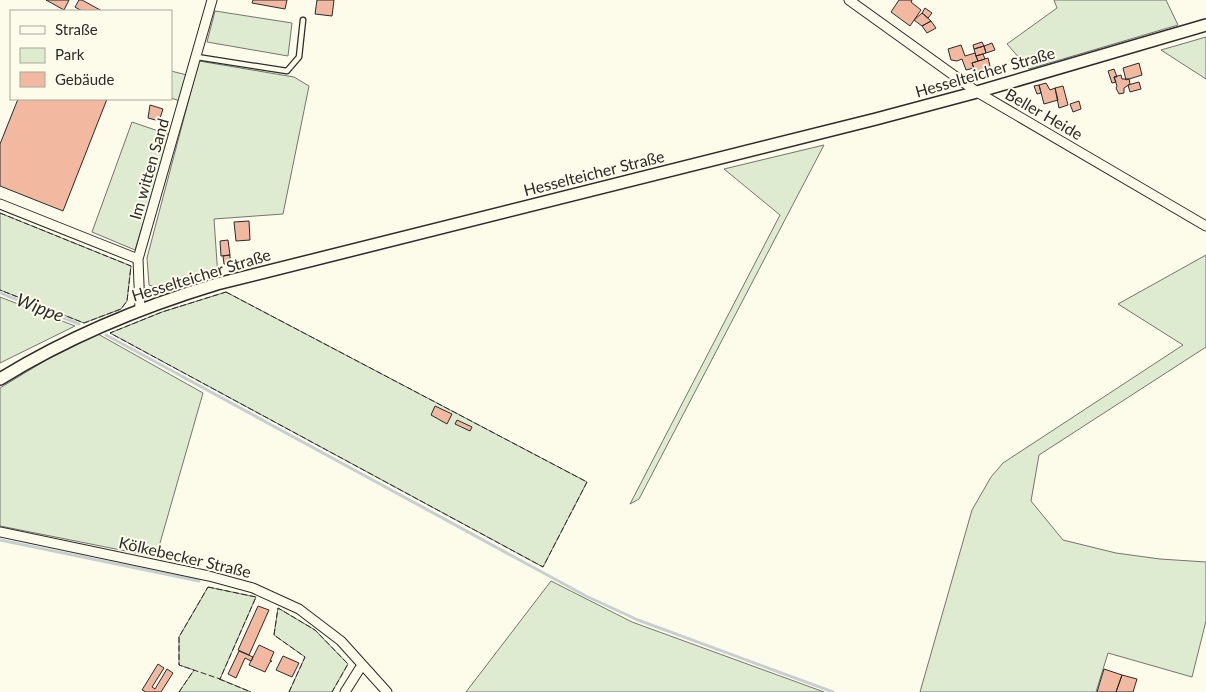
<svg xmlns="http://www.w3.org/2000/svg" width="1206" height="692" font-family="Lato,sans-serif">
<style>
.green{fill:#deebd1;stroke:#74746e}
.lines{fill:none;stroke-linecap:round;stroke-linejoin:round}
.stream{stroke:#c7d0d0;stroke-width:3}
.building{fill:#f2b8a0;stroke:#2b2b2b}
.service-casing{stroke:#2b2b2b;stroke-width:7}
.minor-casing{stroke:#2b2b2b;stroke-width:11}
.tertiary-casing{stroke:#2b2b2b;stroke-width:14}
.service{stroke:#fdfbea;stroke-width:4.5}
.minor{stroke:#fdfbea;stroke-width:9}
.tertiary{stroke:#fdfbea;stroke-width:11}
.fence{stroke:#2b2b2b;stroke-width:1;stroke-dasharray:6 2.5;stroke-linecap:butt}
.labels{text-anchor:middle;stroke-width:4;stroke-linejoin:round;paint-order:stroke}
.street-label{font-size:16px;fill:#2b2b2b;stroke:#fdfbea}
.water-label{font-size:18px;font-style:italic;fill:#2b2b2b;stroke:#fdfbea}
</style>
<rect width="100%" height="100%" fill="#fdfbea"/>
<path class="green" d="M 1054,0 L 1166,0 L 1178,25 L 1029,69 L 1007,44 L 1057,8 Z
M 215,11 L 292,23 L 288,56 L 207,42 Z
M 1206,37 L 1206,79 L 1161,50 Z
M 199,61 L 294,77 L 309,86 L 283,214 L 214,219 L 218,277 L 167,291 L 149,285 L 147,258 Z
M 171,71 L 187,75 L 180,101 L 171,98 Z
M 132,122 L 170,135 L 135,250 L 92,232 Z
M 824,145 L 639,499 L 630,504 L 780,215 L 724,169 Z
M 0,213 L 131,266 L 127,301 L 121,309 L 84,323 L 0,290 Z
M 1206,255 L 1206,347 L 1039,455 L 1031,501 L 1063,540 L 1116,553 L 1160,559 L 1206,562 L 1206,621 L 1192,677 L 1108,653 L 1096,692 L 920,692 L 972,510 L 991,477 L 1003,463 L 1183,345 L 1118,304 Z
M 226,292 L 587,482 L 543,567 L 110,333 L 162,312 Z
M 0,297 L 75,326 L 0,363 Z
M 98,334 L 203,393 L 156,557 L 0,526 L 0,388 L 46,360 Z
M 551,581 L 632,622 L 824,692 L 466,692 Z
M 208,587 L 256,597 L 220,679 L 251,692 L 179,692 L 194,670 L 179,665 L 179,637 Z
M 278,608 L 315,630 L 348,664 L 332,692 L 289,692 L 305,657 L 274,635 Z"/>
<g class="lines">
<path class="stream" d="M 0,293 L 79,324
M 106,335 L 586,596 L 638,620 L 833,692
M 0,540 L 199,581"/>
</g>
<path class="building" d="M 46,0 L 69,0 L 64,10 Z
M 79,0 L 82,0 L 102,11 L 82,11 L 75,7 Z
M 253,0 L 287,0 L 285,9 L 252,3 Z
M 317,0 L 334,0 L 332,16 L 315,14 Z
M 899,0 L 912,0 L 911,2 L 921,10 L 910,26 L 891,12 Z
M 925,8 L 932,13 L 928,18 L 922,13 Z
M 922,13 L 931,21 L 922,26 L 914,20 Z
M 931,21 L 936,28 L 927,33 L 922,26 Z
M 982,42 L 984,46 L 974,49 L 973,45 Z
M 992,43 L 995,50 L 986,53 L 984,46 Z
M 961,45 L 965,56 L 975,53 L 976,56 L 978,61 L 972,63 L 974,68 L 966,70 L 962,59 L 957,61 L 951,60 L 948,49 Z
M 984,46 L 986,53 L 976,56 L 974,49 Z
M 983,54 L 985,59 L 978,61 L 976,56 Z
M 1016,57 L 1019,62 L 1013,65 L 1010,60 Z
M 988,58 L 991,70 L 976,75 L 972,63 Z
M 1139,63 L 1142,75 L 1126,80 L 1123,68 Z
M 1114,69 L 1117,77 L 1114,77 L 1116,82 L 1112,83 L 1108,71 Z
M 1121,75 L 1122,79 L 1129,79 L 1130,84 L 1124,88 L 1124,93 L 1119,94 L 1116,88 L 1117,86 L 1114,77 Z
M 1139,82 L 1141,89 L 1130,92 L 1128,85 Z
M 1046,83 L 1050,90 L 1055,88 L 1058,100 L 1044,104 L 1039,85 Z
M 1039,85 L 1041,93 L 1037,94 L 1034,86 Z
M 1063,86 L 1068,105 L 1059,108 L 1055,88 Z
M 18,99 L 107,99 L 63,211 L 0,186 L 0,144 Z
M 1079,101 L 1081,109 L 1073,112 L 1070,104 Z
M 150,105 L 163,109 L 159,121 L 148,118 Z
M 249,221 L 250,240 L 236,241 L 234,222 Z
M 228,240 L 230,255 L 221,256 L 220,241 Z
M 230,255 L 230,264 L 224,264 L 223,256 Z
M 435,406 L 452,414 L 447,424 L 431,415 Z
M 457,420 L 472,427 L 470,431 L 455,424 Z
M 258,606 L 269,610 L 249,655 L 238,650 Z
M 259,645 L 274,652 L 270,661 L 272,661 L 270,662 L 265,672 L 249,665 Z
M 239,651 L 253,657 L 251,661 L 245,658 L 236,678 L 228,674 Z
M 283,656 L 299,663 L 292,677 L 276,670 Z
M 158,664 L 164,668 L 152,687 L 155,689 L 167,669 L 173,673 L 161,692 L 146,692 L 142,690 Z
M 1104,669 L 1122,675 L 1116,692 L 1097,692 Z
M 1122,675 L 1137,679 L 1133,692 L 1116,692 Z"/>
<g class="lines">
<defs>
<path id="service" d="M 197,57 L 287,71 L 299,57 L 303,20"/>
<path id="minor" d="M 849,0 L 977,92 L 1206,226
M 0,204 L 138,259
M 140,310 L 138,259 L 212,0
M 0,532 L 209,576 L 253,588 L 299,609 L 341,641 L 387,692
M 345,692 L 362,665"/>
<path id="tertiary" d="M 0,379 C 68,337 141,307 217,284 L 876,119 L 977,92 L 1206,25"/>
</defs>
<use href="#service" class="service-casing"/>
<use href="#minor" class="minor-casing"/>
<use href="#tertiary" class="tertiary-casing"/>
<use href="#service" class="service"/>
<use href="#minor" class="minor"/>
<use href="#tertiary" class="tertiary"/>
<path class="fence" d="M 0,213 L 131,266 L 127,301 L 121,309 L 84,323 L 0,290
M 226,292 L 587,482 L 543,567 L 110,333 L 162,312 Z
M 208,587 L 256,597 L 220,679 L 179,665 L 179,637 Z
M 219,679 L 251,692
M 179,692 L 194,670 L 195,671
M 289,692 L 305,657 L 274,635 L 278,608 L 315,630 L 348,664 L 332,692"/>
</g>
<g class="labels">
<g class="street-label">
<text transform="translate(985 72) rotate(-16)" y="6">Hesselteicher Straße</text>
<text transform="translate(1044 114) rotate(30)" y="6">Beller Heide</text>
<text transform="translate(149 169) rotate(-74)" y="6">Im witten Sand</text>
<text transform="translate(594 173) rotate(-14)" y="6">Hesselteicher Straße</text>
<text transform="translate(201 275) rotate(-17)" y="6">Hesselteicher Straße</text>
<text transform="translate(185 557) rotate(13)" y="6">Kölkebecker Straße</text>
</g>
<g class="water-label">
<text transform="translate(40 308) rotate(21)" y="6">Wippe</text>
</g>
</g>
<rect x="10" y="10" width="162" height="90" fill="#fdfbea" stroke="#a9a89e"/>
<rect x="20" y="26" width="25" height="8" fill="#fdfbea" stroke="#a9a89e"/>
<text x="55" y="35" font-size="15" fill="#2b2b2b">Straße</text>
<rect x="20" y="48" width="25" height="15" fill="#deebd1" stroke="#a9a89e"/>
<text x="55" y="60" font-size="15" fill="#2b2b2b">Park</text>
<rect x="20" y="72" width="25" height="15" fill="#f2b8a0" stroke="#a9a89e"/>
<text x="55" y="85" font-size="15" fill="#2b2b2b">Gebäude</text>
</svg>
